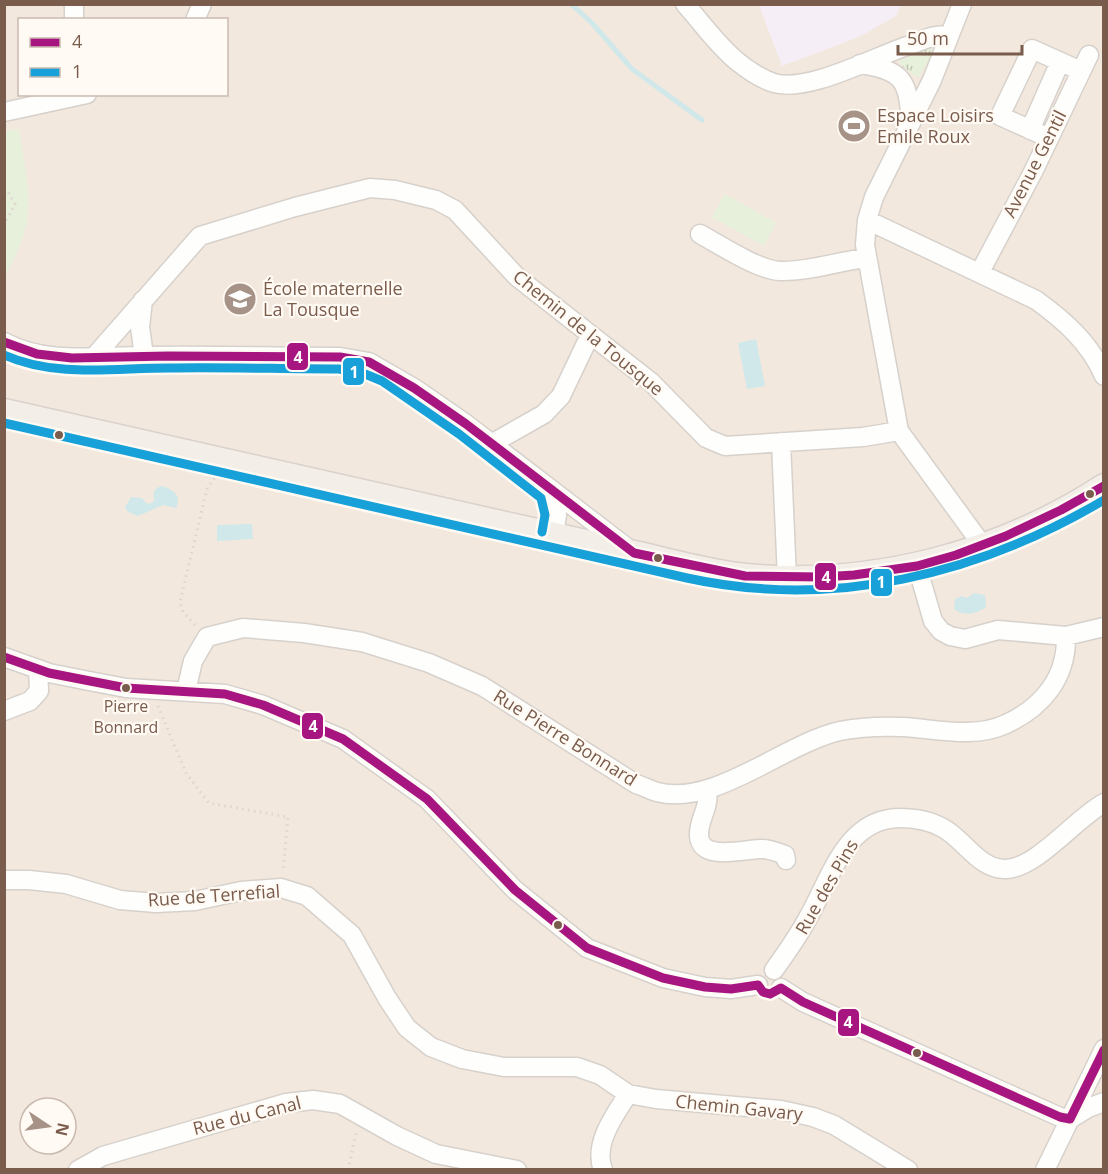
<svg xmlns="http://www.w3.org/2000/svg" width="1108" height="1174" font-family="'Open Sans',sans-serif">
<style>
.residential{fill:#f2e8de;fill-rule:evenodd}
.education{fill:#f6eef6}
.grass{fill:url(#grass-tufts)}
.park{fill:#e7f0db}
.water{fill:#d0e8ea}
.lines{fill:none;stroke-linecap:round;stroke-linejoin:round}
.stream{stroke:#d0e8ea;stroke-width:5}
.minor-casing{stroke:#d7d1cb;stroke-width:21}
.major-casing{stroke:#dad1cc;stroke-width:27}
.path{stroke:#dcd5d0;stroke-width:3;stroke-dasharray:1.5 4.5;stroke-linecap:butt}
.minor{stroke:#fefefd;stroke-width:18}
.major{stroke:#f3eee8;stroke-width:24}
.bus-1-casing{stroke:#fffaf3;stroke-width:14}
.bus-2-casing{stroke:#fffaf3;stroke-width:14}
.bus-1{stroke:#a61580;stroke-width:9}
.bus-2{stroke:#18a0d8;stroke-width:9}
.bus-dot{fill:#7a5c4d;stroke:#fffaf3;stroke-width:2}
.labels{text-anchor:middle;stroke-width:4.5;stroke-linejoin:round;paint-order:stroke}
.bus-label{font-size:16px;fill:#7a5c4d;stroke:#fffaf3}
.poi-label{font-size:18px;fill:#7a5c4d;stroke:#fffaf3;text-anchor:start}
.street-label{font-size:18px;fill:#7a5c4d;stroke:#fffaf3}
.line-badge{stroke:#fffaf3;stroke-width:2}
.badge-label{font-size:16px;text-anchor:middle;font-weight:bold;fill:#fff}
</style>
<defs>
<pattern id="grass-tufts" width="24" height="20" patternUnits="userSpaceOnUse" patternTransform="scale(1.5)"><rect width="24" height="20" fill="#e7f0db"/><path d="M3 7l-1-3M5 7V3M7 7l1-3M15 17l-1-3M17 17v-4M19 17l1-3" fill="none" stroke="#c0c6b4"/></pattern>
</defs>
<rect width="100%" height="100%" fill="#f9f5f0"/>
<path class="residential" d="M 5,5 L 1103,5 L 1103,1169 L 5,1170 ZM 20,20 L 226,20 L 226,94 L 20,94 ZM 30,1108 L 66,1108 L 66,1144 L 30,1144 Z"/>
<path class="education" d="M 762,4 L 901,4 L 901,5 L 896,16 L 859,37 L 782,66 L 760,8 Z"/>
<path class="grass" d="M 929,48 L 934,50 L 919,77 L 915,76 L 899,63 L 902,59 Z"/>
<path class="park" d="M 19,129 C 23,156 30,185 28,212 C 27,234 15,258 5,277 L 5,131 Z
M 725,194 L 776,223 L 764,246 L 712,217 Z"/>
<path class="water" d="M 756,339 L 765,386 L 747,389 L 738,343 Z
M 162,486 C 173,489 182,496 176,508 L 163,505 L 138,516 L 128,512 L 125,507 L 131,497 L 142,498 L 147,504 L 154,502 C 153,494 152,489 162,486 Z
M 252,524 L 253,539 L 217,541 L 217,525 Z
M 974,593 L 985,595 L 986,607 C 976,614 964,617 954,609 L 955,599 L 962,596 L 967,598 Z"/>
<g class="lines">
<path class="stream" d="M 571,4 L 592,23 L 632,69 L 702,120"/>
<defs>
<path id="minor" d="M 74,4 L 74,20
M 685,4 C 702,23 718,46 738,62 C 748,70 761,79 774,83 C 809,93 875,56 910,45 C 922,41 937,32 949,37
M 962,4 L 932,80 L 874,197 L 867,220 L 865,245 L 899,431 L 983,546
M 195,20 L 202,4
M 860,64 C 904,70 908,81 911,123
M 4,112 L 87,94
M 1030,130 L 1060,62
M 1049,138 L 1000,116 L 1032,49 L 1081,71
M 867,220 L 1036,300 C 1065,321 1090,343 1104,376
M 700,234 C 720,245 758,270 780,271 C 809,272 838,261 867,258
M 980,272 L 1033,172 L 1089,55
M 143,300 L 140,327 L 144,356
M 4,342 C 47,365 97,356 144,356 C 209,355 275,357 340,357 L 369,362 L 414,388 L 466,424 L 630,550
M 94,357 L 200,236 L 295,207 L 370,188 L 395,190 L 436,200 L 455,210 L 517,277 L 651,382 L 706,438 L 725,446 L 863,437 L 899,431
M 781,442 L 787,578
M 491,444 L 544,414 L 561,396 L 590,335
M 552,491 L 557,515 L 554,534
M 917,566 L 933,621 L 941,631 L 950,636 L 965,639 L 998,630 L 1066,636 L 1104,627
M 4,657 L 49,673 L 84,680 L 126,688 L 225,694 L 263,705 L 343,739 L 427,799 L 515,890 L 587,948 L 663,978 L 705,987 L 731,989 L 758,985
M 186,691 L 193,661 L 207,637 L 243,628 L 304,633 L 362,642 L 429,663 L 482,686 L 636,784 C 643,786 650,790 657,792 C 715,807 783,744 840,731 C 860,727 882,726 903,727 C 937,729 974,739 1006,724 C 1043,707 1067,677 1066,636
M 4,711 L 30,701 L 39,691 L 38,669
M 707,790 C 710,809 698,819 699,836 C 701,862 744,849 762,849 C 770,849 777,852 785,855 L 786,860
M 4,880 L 29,880 L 66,884 L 120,900 L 156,903 L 195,901 L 241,891 L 281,888 L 307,896 L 352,935 L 387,998 L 407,1028 L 431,1047 L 462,1059 L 504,1067 L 577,1067 L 600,1075 L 628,1094 L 656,1099 L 781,1110 L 813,1117 L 834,1125 L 908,1170
M 774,970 C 787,952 799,935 809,916 C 831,877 846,819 899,818 C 915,818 929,820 943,828 C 964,839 979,870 1006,869 C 1037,868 1076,818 1104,803
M 781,988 L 803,1002 L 1060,1117 L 1070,1119
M 1070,1119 L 1088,1108 L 1104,1102
M 78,1170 L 103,1156 L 286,1103 L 313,1100 L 340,1104 L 397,1136 L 436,1154 L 517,1170
M 603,1170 C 593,1144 614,1116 628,1094
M 1045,1170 L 1104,1049"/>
<path id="major" d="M 4,411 L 634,553 C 671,561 708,572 746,576 C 871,587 998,555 1104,486"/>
</defs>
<use href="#minor" class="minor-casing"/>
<use href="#major" class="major-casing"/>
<path class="path" d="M 4,190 L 7,190 L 15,204 L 4,225
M 195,625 L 183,612 L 180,602 L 207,489 L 215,477
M 158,706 L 186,773 L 209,803 L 288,817 L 283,872
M 348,1170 L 356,1133"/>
<use href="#minor" class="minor"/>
<use href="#major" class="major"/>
<defs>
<path id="bus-1" d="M 4,342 L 37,354 L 72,358 L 168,356 L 340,357 L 369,362 L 414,388 L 466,424 L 634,553 L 745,576 L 822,577 L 854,575 L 917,566 L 956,555 L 1006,536 L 1061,510 L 1104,486
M 4,657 L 49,673 L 126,688 L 225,694 L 263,705 L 343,739 L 427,799 L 515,890 L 587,948 L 663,978 L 705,987 L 731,989 L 758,985 L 763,992 L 770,994 L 781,988 L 803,1002 L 1060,1117 L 1070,1119 L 1104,1050"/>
<path id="bus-2" d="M 4,355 C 56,378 114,368 168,368 C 225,367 282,369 339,369 L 365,374 L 382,381 L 459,434 L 541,498 L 545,515 L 542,532
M 4,423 L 687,578 C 833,610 977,575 1104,500"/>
</defs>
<use href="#bus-1" class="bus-1-casing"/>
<use href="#bus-2" class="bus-2-casing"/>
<use href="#bus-1" class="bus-1"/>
<use href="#bus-2" class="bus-2"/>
</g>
<defs>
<symbol id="stadium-disc" viewBox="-11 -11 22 22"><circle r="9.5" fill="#a69286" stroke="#fffaf3"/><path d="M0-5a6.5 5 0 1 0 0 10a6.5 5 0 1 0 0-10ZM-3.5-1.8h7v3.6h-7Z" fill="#fff"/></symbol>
<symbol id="school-disc" viewBox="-11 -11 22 22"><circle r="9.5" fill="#a69286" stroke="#fffaf3"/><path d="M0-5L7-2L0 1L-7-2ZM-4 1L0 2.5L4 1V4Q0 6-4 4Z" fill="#fff"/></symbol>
</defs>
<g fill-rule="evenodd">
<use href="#stadium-disc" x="835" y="107" width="38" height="38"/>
<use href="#school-disc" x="221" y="280" width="38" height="38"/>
</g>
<g class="bus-dot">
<circle cx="59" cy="435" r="5"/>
<circle cx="1090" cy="494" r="5"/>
<circle cx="658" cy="558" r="5"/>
<circle cx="126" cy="688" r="5"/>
<circle cx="558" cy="925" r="5"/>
<circle cx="917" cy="1053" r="5"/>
</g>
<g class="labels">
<g class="bus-label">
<text x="126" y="712">Pierre<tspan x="126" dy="21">Bonnard</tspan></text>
</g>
<g class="poi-label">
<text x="877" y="122">Espace Loisirs<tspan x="877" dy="21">Emile Roux</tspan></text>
<text x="263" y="295">École maternelle<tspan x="263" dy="21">La Tousque</tspan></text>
</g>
<g class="street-label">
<text transform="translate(1035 164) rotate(-63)" y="6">Avenue Gentil</text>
<text transform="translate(588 333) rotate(39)" y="6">Chemin de la Tousque</text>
<text transform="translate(565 738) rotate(32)" y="6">Rue Pierre Bonnard</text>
<text transform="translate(827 887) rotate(-60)" y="6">Rue des Pins</text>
<text transform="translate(214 896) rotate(-4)" y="6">Rue de Terrefial</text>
<text transform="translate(739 1108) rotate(6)" y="6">Chemin Gavary</text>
<text transform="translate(247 1116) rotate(-14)" y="6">Rue du Canal</text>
</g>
</g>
<g class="line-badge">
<rect x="286" y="342" width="23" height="29" rx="6" fill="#a61580"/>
<rect x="342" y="357" width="23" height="29" rx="6" fill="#18a0d8"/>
<rect x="814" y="562" width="23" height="29" rx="6" fill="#a61580"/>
<rect x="870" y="568" width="23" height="29" rx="6" fill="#18a0d8"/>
<rect x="301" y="712" width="23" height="28" rx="6" fill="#a61580"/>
<rect x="837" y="1008" width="23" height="29" rx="6" fill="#a61580"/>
</g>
<g class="badge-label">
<text x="298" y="363">4</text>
<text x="354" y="378">1</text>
<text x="826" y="583">4</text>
<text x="881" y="588">1</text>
<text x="313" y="732">4</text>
<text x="848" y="1028">4</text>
</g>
<rect width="1108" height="1174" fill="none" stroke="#7a5c4d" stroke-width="12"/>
<rect x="18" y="18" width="210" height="78" fill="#fffaf3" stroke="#cabbb1" stroke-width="1.5"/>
<rect x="30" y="38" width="30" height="9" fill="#a61580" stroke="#cabbb1" stroke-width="1.5"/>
<text x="72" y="48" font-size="18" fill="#7a5c4d">4</text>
<rect x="30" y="68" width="30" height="9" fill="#18a0d8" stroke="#cabbb1" stroke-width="1.5"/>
<text x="72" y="78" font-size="18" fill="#7a5c4d">1</text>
<g transform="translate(48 1126) rotate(103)"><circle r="28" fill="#fffaf3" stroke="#cabbb1" stroke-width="1.5"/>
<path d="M0-4.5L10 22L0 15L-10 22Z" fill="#a69286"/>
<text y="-9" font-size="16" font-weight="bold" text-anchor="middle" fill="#7a5c4d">N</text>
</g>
<path d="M898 45v9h124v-9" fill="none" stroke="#7a5c4d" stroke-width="3"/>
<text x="907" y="45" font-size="18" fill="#7a5c4d" stroke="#fffaf3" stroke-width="4.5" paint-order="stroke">50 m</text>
</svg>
